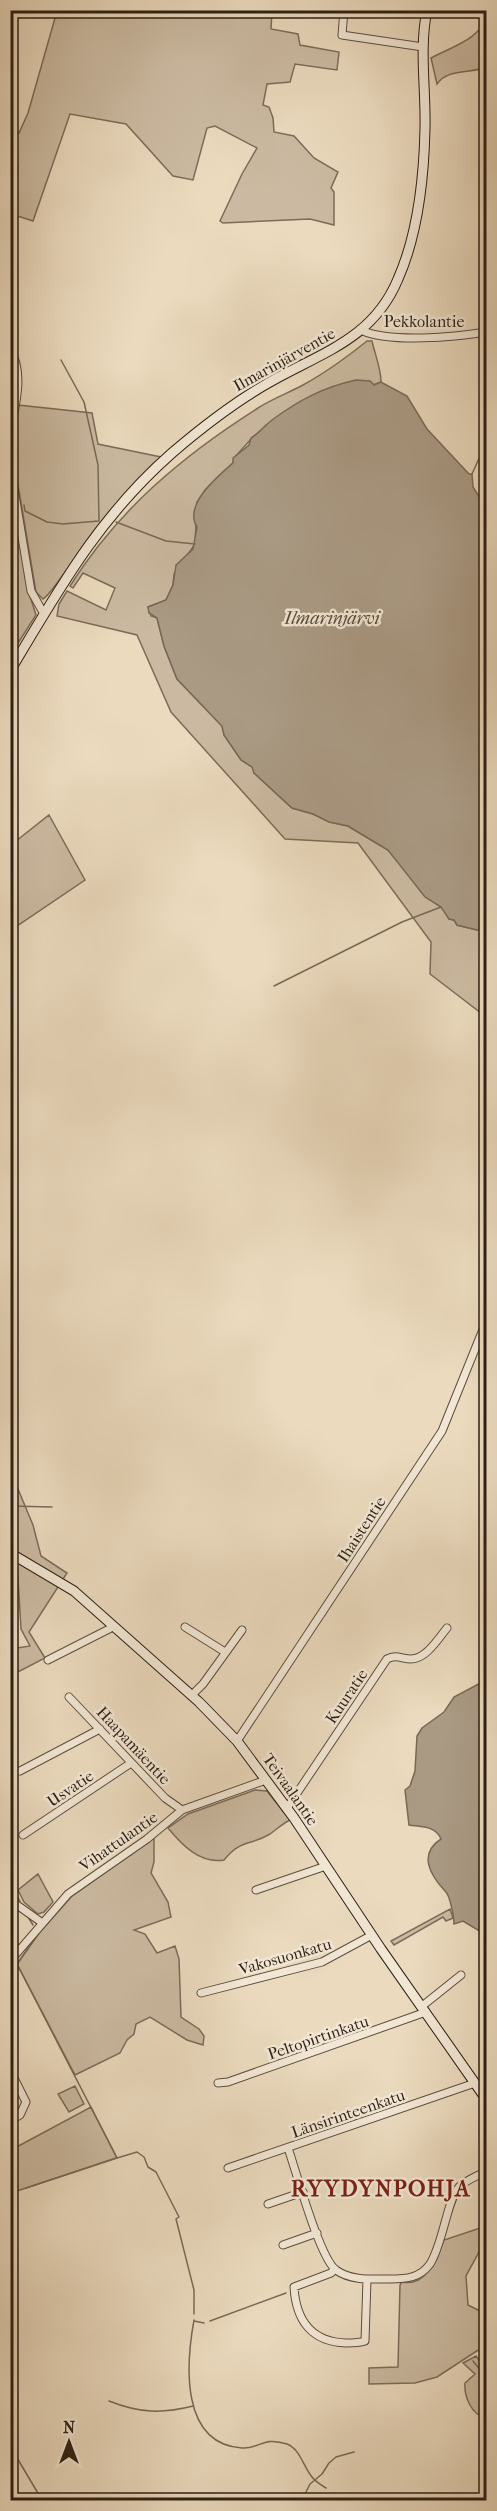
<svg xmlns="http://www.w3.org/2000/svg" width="497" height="2511" font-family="'IM FELL French Canon',serif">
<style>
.green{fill:#cbbaa1;stroke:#7c6c5a;stroke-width:1.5}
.water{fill:#aa9a84;stroke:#786957;stroke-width:1.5}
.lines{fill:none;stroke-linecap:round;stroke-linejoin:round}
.stream{stroke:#786957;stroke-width:1.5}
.minor-casing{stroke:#5c4e3e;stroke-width:9}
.secondary-casing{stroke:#2d1f13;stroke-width:11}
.minor{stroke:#f2e7d5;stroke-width:7}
.secondary{stroke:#f2e7d5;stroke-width:9}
.labels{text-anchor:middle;stroke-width:5;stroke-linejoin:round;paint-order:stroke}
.street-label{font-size:16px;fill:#2d1f13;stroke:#f2e7d5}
.water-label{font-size:18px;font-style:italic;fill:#594a3b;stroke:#f2e7d5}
.district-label{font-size:22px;font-weight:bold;letter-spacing:1.5px;fill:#7a1f14;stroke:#f2e7d5}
</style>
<rect width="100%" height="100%" fill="#ebdabe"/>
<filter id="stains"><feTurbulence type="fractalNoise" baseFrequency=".00333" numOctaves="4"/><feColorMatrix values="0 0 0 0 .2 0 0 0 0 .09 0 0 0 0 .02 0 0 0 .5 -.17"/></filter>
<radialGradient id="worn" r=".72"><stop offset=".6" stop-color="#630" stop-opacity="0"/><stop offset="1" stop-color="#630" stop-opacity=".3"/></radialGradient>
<path class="green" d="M 57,11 L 272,11 L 271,29 L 298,34 L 300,45 L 339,52 L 337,70 L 295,64 L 290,82 L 267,84 L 263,105 L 269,107 L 273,118 L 274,132 L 294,136 L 314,158 L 338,172 L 331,188 L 334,192 L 334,225 L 310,219 L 223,223 L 220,221 L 242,174 L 257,148 L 215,126 L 207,128 L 193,180 L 173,176 L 126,124 L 70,114 L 33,221 L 11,214 L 11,194 L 16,193 L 18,165 L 11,164 L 11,134 L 19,133 L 28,113 Z
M 486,14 L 486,67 C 471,74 448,68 437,84 L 431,58 C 451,47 483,39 486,14 Z
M 367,341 L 372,341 C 375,355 381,368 381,382 L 266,425 C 261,432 256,433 251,439 C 246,445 240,451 234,458 L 233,463 L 205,490 L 197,502 L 195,544 L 174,574 L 173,585 L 166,600 L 148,607 L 151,616 L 157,618 L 164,646 L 177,679 L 222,726 L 224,735 L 241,760 L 253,767 L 254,773 L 292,808 L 313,814 L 330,822 L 348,826 L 388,850 L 431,899 L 445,911 L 449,919 L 454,920 L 457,925 L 477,930 L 486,928 L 486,1014 L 481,1013 L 430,974 L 431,942 L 358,843 L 285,839 L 171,712 L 137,635 L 57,616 L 59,604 L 67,591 L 106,610 L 115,588 L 83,573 L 73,588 L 70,586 C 118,510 182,456 258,408 C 272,399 288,393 303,385 C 325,373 347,357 367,341 Z
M 18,405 L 92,413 L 98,444 L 161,457 C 135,482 111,508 90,536 C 80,549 52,594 43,599 L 36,592 L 12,449 Z
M 11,519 L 16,519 L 29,593 L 36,615 L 13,651 L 11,649 Z
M 49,815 L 85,880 L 11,930 L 11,845 Z
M 10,1470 L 33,1525 L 41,1556 L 67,1573 L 29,1632 L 45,1658 L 12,1675 L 11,1649 L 30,1646 L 21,1629 L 17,1562 L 11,1558 Z
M 255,1790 L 267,1791 L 290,1820 C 282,1824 277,1829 270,1834 C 250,1846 241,1839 224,1860 C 200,1864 182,1845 168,1828 L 188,1814 Z
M 154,1838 L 154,1862 L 151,1873 L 168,1902 L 171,1917 L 134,1930 L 145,1934 L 157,1953 L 175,1946 L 179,1959 L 181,2017 L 199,2029 L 204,2036 L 203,2045 L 187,2040 L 150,2017 L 136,2024 L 134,2034 L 127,2040 L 120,2053 L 75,2075 L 17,1964 L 39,1933 L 72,1896 Z
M 38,1874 L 53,1902 L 44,1912 L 38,1914 L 24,1902 L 18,1890 Z
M 450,1909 L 453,1918 L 446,1921 L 443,1917 L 394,1945 L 391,1941 Z
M 75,2086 L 84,2104 L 69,2112 L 58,2094 Z
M 91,2107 L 117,2158 L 11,2193 L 11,2150 Z
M 486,2226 L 486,2239 L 466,2276 L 468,2305 L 486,2314 L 486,2345 L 437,2377 L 415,2383 L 369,2384 L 369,2368 L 398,2367 L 400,2285 L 402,2282 C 427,2287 436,2259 444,2240 Z
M 476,2356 L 486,2370 L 486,2418 C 471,2415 464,2396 465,2383 L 475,2374 L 463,2363 Z"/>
<path class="water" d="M 356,380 L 370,381 L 374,385 L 381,382 L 407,396 L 427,429 L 469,474 L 472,474 L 473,487 L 486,508 L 486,928 L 477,930 L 457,925 L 454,920 L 449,919 L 441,907 L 425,897 L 388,850 L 348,826 L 329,822 L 313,814 L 292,808 L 254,773 L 252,767 L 241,760 L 224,735 L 222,726 L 177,679 L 164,646 L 157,618 L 149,613 L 148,607 L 166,600 L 173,585 L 176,565 L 193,549 L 197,527 C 183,505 218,476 233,463 L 233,458 L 249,445 L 251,438 C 260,433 264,426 272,420 C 299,400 324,387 356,380 Z
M 486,1680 L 486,1935 L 463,1921 L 454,1924 C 454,1917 450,1895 445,1891 C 430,1875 418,1854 441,1839 C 436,1826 422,1827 409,1825 L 405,1790 L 410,1786 L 415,1771 L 417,1736 L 422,1728 L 444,1712 L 454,1697 Z"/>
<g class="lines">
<path class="stream" d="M 472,474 L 486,443
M 10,504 L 11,504
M 24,505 L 25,511 L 47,522 L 63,524 L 99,521 L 98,465 L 84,402 L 61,360
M 116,522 L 166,541 L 195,544
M 274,986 L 402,922 L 441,907
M 10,1506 L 52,1507
M 10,1883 L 20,1901
M 28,1917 L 33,1925
M 39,1933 L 17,1964 L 117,2158 L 137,2152 L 144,2157 L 148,2167 L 156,2172 L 179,2217 L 176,2219 L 194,2290 L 194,2314
M 26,2188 L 116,2158
M 194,2320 C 186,2364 180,2444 242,2448 C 260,2449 263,2436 287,2444 C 300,2449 303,2466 312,2477 C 315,2481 321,2485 326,2488
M 194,2321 L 204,2323
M 210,2321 L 286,2293
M 473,2361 L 486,2377
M 109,2401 C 139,2413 162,2414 193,2406
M 10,2446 L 42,2500
M 302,2500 L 310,2484 L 322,2474 L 329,2463 L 336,2457 L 354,2452"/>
<defs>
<path id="minor" d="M 344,10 L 342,35 L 423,47
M 363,331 C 392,343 455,337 486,332
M 10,349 C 25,373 15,407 10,433
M 10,465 L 31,591 L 44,614
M 185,1627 L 225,1652
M 48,1660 L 113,1627
M 192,1695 L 203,1684 L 242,1630
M 69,1697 L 165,1798 L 182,1810
M 237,1741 L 442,1431 L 486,1322
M 20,1771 L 100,1729
M 287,1808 L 387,1659 C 396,1654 402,1659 411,1659 C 426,1659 438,1639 447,1628
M 23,1835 L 131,1763
M 256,1890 L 326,1866
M 10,1900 L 41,1922
M 10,1961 L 68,1894 L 147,1839 L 182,1810 L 266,1780
M 201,1993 L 322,1962 L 372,1935
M 421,2007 L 461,1975
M 10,2070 L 26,2102 L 20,2115 L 10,2121
M 218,2083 L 228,2082 L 426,2012
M 288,2148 C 296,2171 320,2259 336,2270 C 351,2281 372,2279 390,2279 C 406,2279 420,2278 430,2264 C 443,2244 447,2200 459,2187 C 466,2180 478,2176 486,2171
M 228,2168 L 475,2083
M 268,2204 L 303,2192
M 283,2245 L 317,2233
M 335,2269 L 331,2273 L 294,2287 C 296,2321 312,2342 346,2343 C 353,2343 359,2343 365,2341 L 367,2279"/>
<path id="secondary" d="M 10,671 C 59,589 99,517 172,453 C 200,429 231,405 263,386 C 316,354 372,342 398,279 C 418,234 424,177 425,128 C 426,89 419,49 427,10
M 10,1553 L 74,1591 L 199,1702 L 237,1741 L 294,1818 L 381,1949 L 486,2099"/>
</defs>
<use href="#minor" class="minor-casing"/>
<use href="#secondary" class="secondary-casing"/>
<use href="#minor" class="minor"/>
<use href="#secondary" class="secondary"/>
</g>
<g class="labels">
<g class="street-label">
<text x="424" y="327">Pekkolantie</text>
<text transform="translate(284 359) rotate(-29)" y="6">Ilmarinjärventie</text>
<text transform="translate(361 1529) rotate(-57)" y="6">Ihaistentie</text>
<text transform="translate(346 1696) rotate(-56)" y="6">Kuuratie</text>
<text transform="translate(134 1745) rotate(47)" y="6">Haapamäentie</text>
<text transform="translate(70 1788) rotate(-34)" y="6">Usvatie</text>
<text transform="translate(291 1789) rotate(55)" y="6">Teivaalantie</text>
<text transform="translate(118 1841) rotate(-35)" y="6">Vihattulantie</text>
<text transform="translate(285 1956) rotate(-16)" y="6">Vakosuonkatu</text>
<text transform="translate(318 2037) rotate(-19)" y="6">Peltopirtinkatu</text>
<text transform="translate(348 2113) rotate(-19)" y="6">Länsirinteenkatu</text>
</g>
<g class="water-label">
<text x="332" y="624">Ilmarinjärvi</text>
</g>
<g class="district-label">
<text x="381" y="2196">RYYDYNPOHJA</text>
</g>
</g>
<rect width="497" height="2511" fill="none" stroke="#ebdabe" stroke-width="36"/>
<rect x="12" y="12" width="473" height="2487" fill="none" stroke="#2d1f13" stroke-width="3"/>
<rect x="18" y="18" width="461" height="2475" fill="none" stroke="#2d1f13" stroke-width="1.5"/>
<g transform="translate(69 2442)" stroke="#f2e7d5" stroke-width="4.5" paint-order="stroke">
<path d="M0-4.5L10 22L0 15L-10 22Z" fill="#2d1f13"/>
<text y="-9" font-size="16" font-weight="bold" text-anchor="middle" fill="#2d1f13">N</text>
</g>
<rect width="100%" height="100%" filter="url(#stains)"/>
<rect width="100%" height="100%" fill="url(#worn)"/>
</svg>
